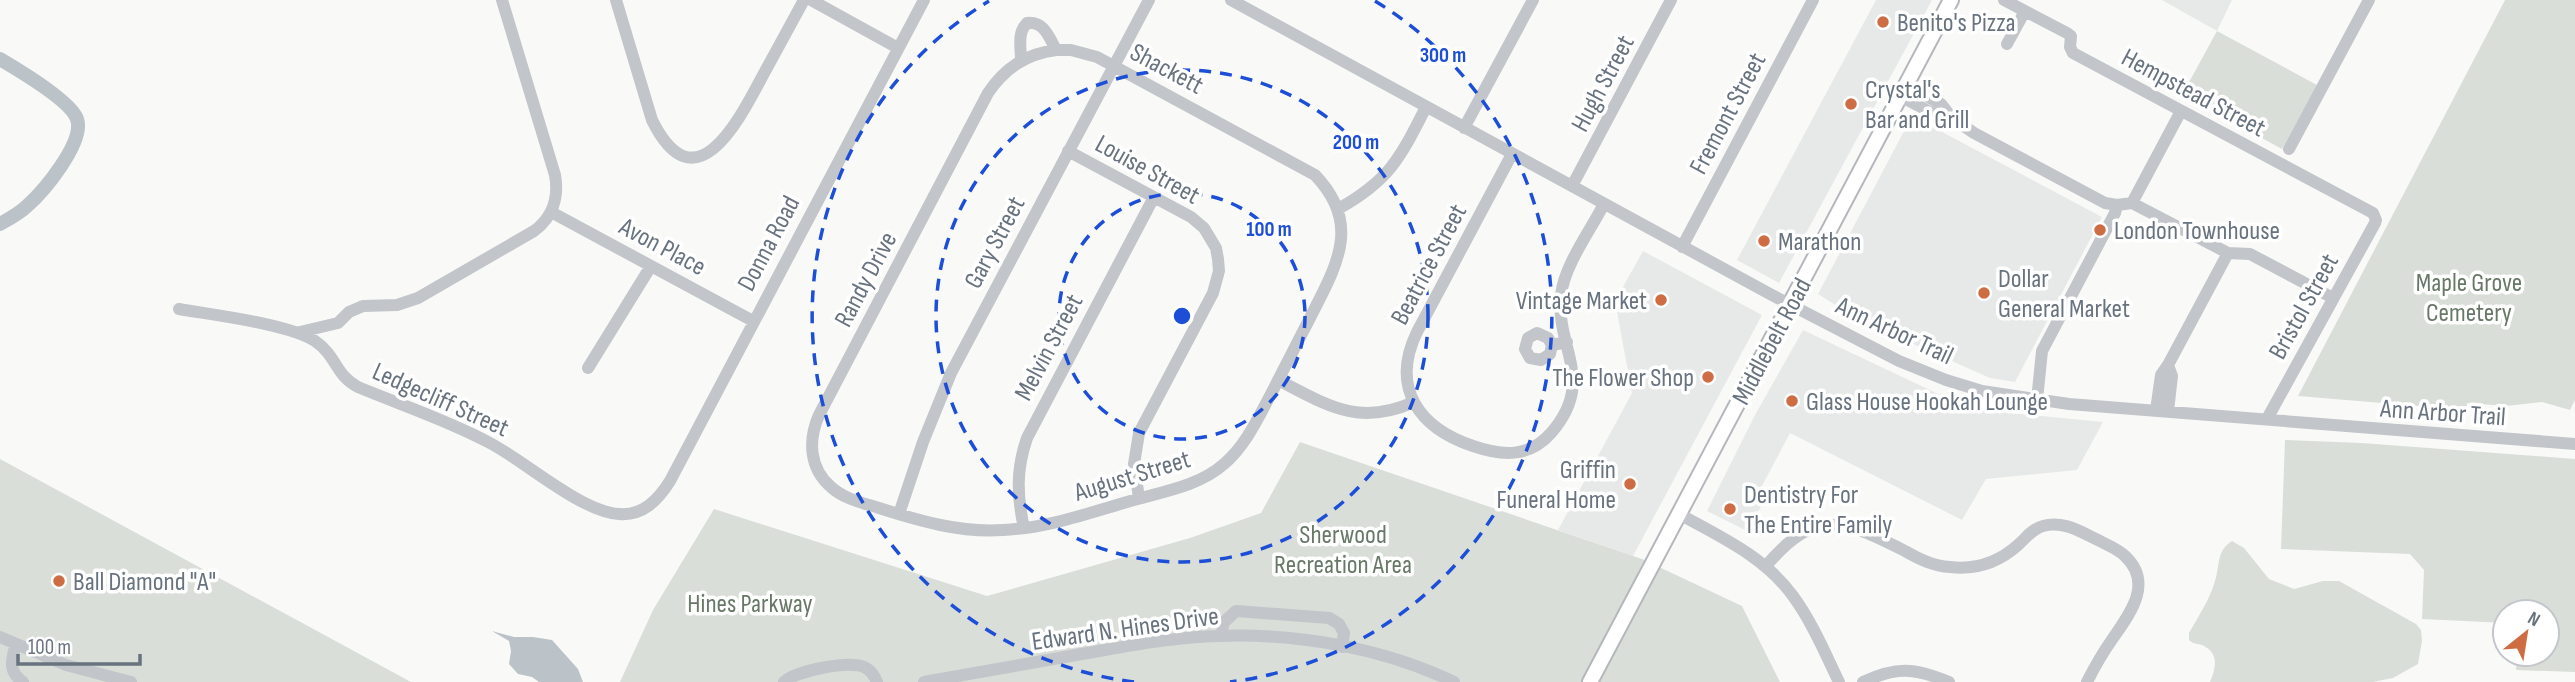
<svg xmlns="http://www.w3.org/2000/svg" width="2575" height="682" font-family="'Sofia Sans Condensed',sans-serif">
<style>
.built{fill:#e7e9e8}
.green{fill:#d9ded8}
.water{fill:#bbc3c8}
.lines{fill:none;stroke-linecap:round;stroke-linejoin:round}
.river{stroke:#bbc3c8;stroke-width:14}
.major-casing{stroke:#b4b7bb;stroke-width:18}
.minor{stroke:#c2c5c9;stroke-width:12}
.major{stroke:#fff;stroke-width:14}
.ring{fill:none;stroke:#1d4ed8;stroke-width:3.5;stroke-dasharray:12 9}
.poi-dot{fill:#ce6d43;stroke:#fff;stroke-width:2.5}
.labels{text-anchor:middle;stroke-width:7;stroke-linejoin:round;paint-order:stroke}
.poi-label{font-size:26px;fill:#68737f;stroke:#fff;text-anchor:start}
.street-label{font-size:26px;fill:#68737f;stroke:#fff}
.park-label{font-size:26px;fill:#687866;stroke:#fff}
.centre{fill:#1d4ed8;stroke:#fff;stroke-width:3.5}
.ring-label{font-size:21px;text-anchor:middle;font-weight:bold;fill:#1d4ed8;stroke:#fff;stroke-width:7;stroke-linejoin:round;paint-order:stroke}
</style>
<rect width="100%" height="100%" fill="#f9faf8"/>
<path class="built" d="M 1876,0 L 1932,0 L 1779,283 L 1737,260 Z
M 2162,0 L 2232,0 L 2217,31 Z
M 1912,116 L 2102,217 L 2015,382 L 1990,378 L 1861,321 L 1818,294 Z
M 1643,251 L 1762,315 L 1633,556 L 1558,530 L 1632,393 L 1615,301 Z
M 1803,330 L 1970,409 L 2103,422 L 2077,470 L 1986,479 L 1962,520 L 1790,433 L 1754,501 L 1763,503 L 1747,531 L 1707,511 L 1755,415 Z"/>
<path class="green" d="M 2505,0 L 2575,0 L 2575,400 L 2570,410 L 2542,402 L 2506,406 L 2467,403 L 2466,410 L 2298,396 Z
M 2217,31 L 2317,85 L 2282,149 L 2182,95 Z
M 2285,440 L 2362,443 L 2575,459 L 2575,672 L 2516,670 L 2517,654 L 2547,654 L 2547,612 L 2505,612 L 2505,623 L 2422,619 L 2424,570 L 2410,554 L 2281,549 Z
M 1300,442 L 1642,559 L 1742,606 L 1780,682 L 620,682 L 653,610 L 714,509 L 987,596 L 1190,538 L 1261,513 Z
M 0,459 L 411,682 L 0,682 Z
M 2232,541 L 2244,548 L 2269,579 L 2294,589 L 2323,581 L 2339,581 L 2416,624 L 2421,630 L 2422,641 L 2418,664 L 2393,678 L 2373,682 L 2210,682 C 2215,670 2220,654 2204,646 C 2198,643 2194,645 2189,640 L 2189,633 C 2198,617 2210,599 2215,581 C 2220,566 2216,551 2232,541 Z"/>
<path class="water" d="M 492,631 L 514,637 L 533,637 L 552,640 L 578,669 L 583,682 L 539,682 L 532,677 L 518,674 L 509,664 L 511,651 L 509,641 Z"/>
<g class="lines">
<path class="river" d="M 0,59 C 17,69 71,101 77,119 C 85,142 44,191 27,206 C 20,213 9,219 0,224"/>
<defs>
<path id="major" d="M 1590,682 L 1951,0"/>
</defs>
<use href="#major" class="major-casing"/>
<path class="minor" d="M 616,0 L 652,120 C 695,207 738,122 762,77 C 776,51 790,26 804,0
M 811,0 L 898,48
M 1231,0 L 1770,294 L 1899,361 L 1946,380 L 1982,391 L 2069,404 L 2575,444
M 2004,0 L 2067,33 L 2071,36 L 2070,47 L 2073,53 L 2373,213 L 2376,220 L 2375,223 L 2267,419
M 2007,44 L 2025,11
M 1056,50 L 1071,50 L 1097,57 L 1315,175 C 1361,223 1338,263 1312,314 C 1298,341 1285,367 1271,394 C 1258,418 1246,445 1224,464 C 1198,487 1160,492 1127,502 C 1086,514 1046,528 1003,530 C 960,533 920,521 879,508 C 863,503 844,499 831,487 C 809,468 808,440 819,415 L 988,93 C 1005,68 1026,54 1056,50 Z
M 1021,60 C 1021,47 1017,33 1027,23 C 1044,21 1049,37 1056,50
M 1906,85 L 1941,104 L 1952,118 L 1974,133 L 2105,203 L 2117,205 L 2132,203
M 1900,96 L 1930,112 L 1952,118
M 1464,128 L 1533,0
M 2289,149 L 2369,0
M 1068,151 L 1191,217 L 1204,228 L 1216,248 L 1218,259 L 1219,271 L 1213,293 L 1139,433 L 1134,464 L 1139,498
M 1512,154 L 1417,332 C 1390,388 1419,428 1473,446 C 1502,456 1529,458 1551,433 C 1597,380 1555,348 1561,295 C 1564,266 1590,231 1604,204
M 1572,186 L 1671,0
M 2132,203 L 2228,253 L 2250,254 L 2333,298
M 2132,203 L 2181,111
M 1338,209 C 1390,180 1400,158 1426,107
M 551,212 L 753,321
M 1682,247 L 1813,0
M 179,309 C 213,315 289,324 315,341 C 337,356 335,375 358,387 C 401,405 447,420 488,442 C 524,460 581,512 619,514 C 643,516 658,500 670,481 L 924,0
M 300,332 L 338,323 L 349,312 L 363,306 L 397,305 L 418,298 L 534,231 C 553,217 559,197 555,175 L 502,0
M 1552,345 L 1550,354 L 1541,360 L 1530,358 L 1525,349 L 1528,338 L 1537,333 L 1548,338 L 1552,345 L 1567,342
M 588,368 L 651,266
M 1278,380 C 1327,405 1358,427 1414,402
M 2037,400 L 2042,351 L 2115,213 L 2117,205
M 2156,410 L 2161,375 L 2168,365 L 2228,253
M 2168,411 L 2172,376 L 2168,365
M 899,514 L 923,442 L 951,373 L 1149,0
M 1679,514 C 1721,537 1765,557 1793,596 C 1812,622 1825,653 1839,682
M 1024,528 C 1017,496 1016,470 1027,438 L 1154,197
M 1766,566 C 1816,507 1843,520 1905,551 C 1919,559 1933,566 1950,567 C 1976,570 1998,563 2018,545 C 2026,538 2032,529 2043,526 C 2063,520 2081,532 2098,540 C 2107,545 2118,549 2125,556 C 2155,584 2128,616 2111,641 C 2102,654 2094,668 2087,682
M 1222,636 L 1223,623 L 1236,611 L 1329,618 L 1339,624 L 1344,633 L 1342,647
M 0,637 L 66,665 L 131,682
M 16,644 C 11,660 8,672 23,682
M 784,682 C 796,671 851,659 866,668 C 871,671 875,677 877,682
M 924,682 C 975,673 1026,664 1076,655 C 1124,647 1171,637 1219,636 C 1298,633 1383,648 1454,682
M 1863,682 C 1897,666 1915,668 1949,682"/>
<use href="#major" class="major"/>
</g>
<g class="ring">
<circle cx="1182" cy="316" r="123"/>
<circle cx="1182" cy="316" r="246"/>
<path d="M1134 682A369 369 0 0 1 989 1M1375 1A369 369 0 0 1 1230 682"/>
</g>
<g class="poi-dot">
<circle cx="1883" cy="22" r="7"/>
<circle cx="1851" cy="104" r="7"/>
<circle cx="2100" cy="230" r="7"/>
<circle cx="1764" cy="241" r="7"/>
<circle cx="1984" cy="293" r="7"/>
<circle cx="1661" cy="300" r="7"/>
<circle cx="1708" cy="377" r="7"/>
<circle cx="1792" cy="401" r="7"/>
<circle cx="1630" cy="484" r="7"/>
<circle cx="1730" cy="509" r="7"/>
<circle cx="59" cy="581" r="7"/>
</g>
<g class="labels">
<g class="poi-label">
<text x="1897" y="31">Benito's Pizza</text>
<text x="1865" y="98">Crystal's<tspan x="1865" dy="30">Bar and Grill</tspan></text>
<text x="2114" y="239">London Townhouse</text>
<text x="1778" y="250">Marathon</text>
<text x="1998" y="287">Dollar<tspan x="1998" dy="30">General Market</tspan></text>
<text x="1647" y="309" text-anchor="end">Vintage Market</text>
<text x="1694" y="386" text-anchor="end">The Flower Shop</text>
<text x="1806" y="410">Glass House Hookah Lounge</text>
<text x="1616" y="478" text-anchor="end">Griffin<tspan x="1616" dy="30">Funeral Home</tspan></text>
<text x="1744" y="503">Dentistry For<tspan x="1744" dy="30">The Entire Family</tspan></text>
<text x="73" y="590">Ball Diamond "A"</text>
</g>
<g class="street-label">
<text transform="translate(1167 68) rotate(28)" y="9">Shackett</text>
<text transform="translate(1602 83) rotate(-62)" y="9">Hugh Street</text>
<text transform="translate(2194 92) rotate(28)" y="9">Hempstead Street</text>
<text transform="translate(1727 113) rotate(-62)" y="9">Fremont Street</text>
<text transform="translate(1148 169) rotate(29)" y="9">Louise Street</text>
<text transform="translate(994 242) rotate(-62)" y="9">Gary Street</text>
<text transform="translate(768 243) rotate(-62)" y="9">Donna Road</text>
<text transform="translate(663 246) rotate(28)" y="9">Avon Place</text>
<text transform="translate(1428 264) rotate(-62)" y="9">Beatrice Street</text>
<text transform="translate(865 279) rotate(-62)" y="9">Randy Drive</text>
<text transform="translate(2303 306) rotate(-61)" y="9">Bristol Street</text>
<text transform="translate(1895 330) rotate(25)" y="9">Ann Arbor Trail</text>
<text transform="translate(1771 341) rotate(-62)" y="9">Middlebelt Road</text>
<text transform="translate(1048 347) rotate(-62)" y="9">Melvin Street</text>
<text transform="translate(441 399) rotate(24)" y="9">Ledgecliff Street</text>
<text transform="translate(2443 412) rotate(4)" y="9">Ann Arbor Trail</text>
<text transform="translate(1132 475) rotate(-17)" y="9">August Street</text>
<text transform="translate(1125 628) rotate(-8)" y="9">Edward N. Hines Drive</text>
</g>
<g class="park-label">
<text x="2469" y="291">Maple Grove<tspan x="2469" dy="30">Cemetery</tspan></text>
<text x="1343" y="543">Sherwood<tspan x="1343" dy="30">Recreation Area</tspan></text>
<text x="750" y="612">Hines Parkway</text>
</g>
</g>
<circle cx="1182" cy="316" r="10" class="centre"/>
<g class="ring-label">
<text x="1443" y="62">300 m</text>
<text x="1356" y="149">200 m</text>
<text x="1269" y="236">100 m</text>
</g>
<g transform="translate(2526 633) rotate(30)"><circle r="33" fill="#ffffff" stroke="#c3c7cc" stroke-width="2"/>
<path d="M0-5L12 26L0 18L-12 26Z" fill="#ce6d43"/>
<text y="-10" font-size="19" font-weight="bold" text-anchor="middle" fill="#68737f">N</text>
</g>
<path d="M18 654v10h122v-10" fill="none" stroke="#68737f" stroke-width="3.5"/>
<text x="28" y="654" font-size="21" fill="#68737f" stroke="#ffffff" stroke-width="5" paint-order="stroke">100 m</text>
</svg>
